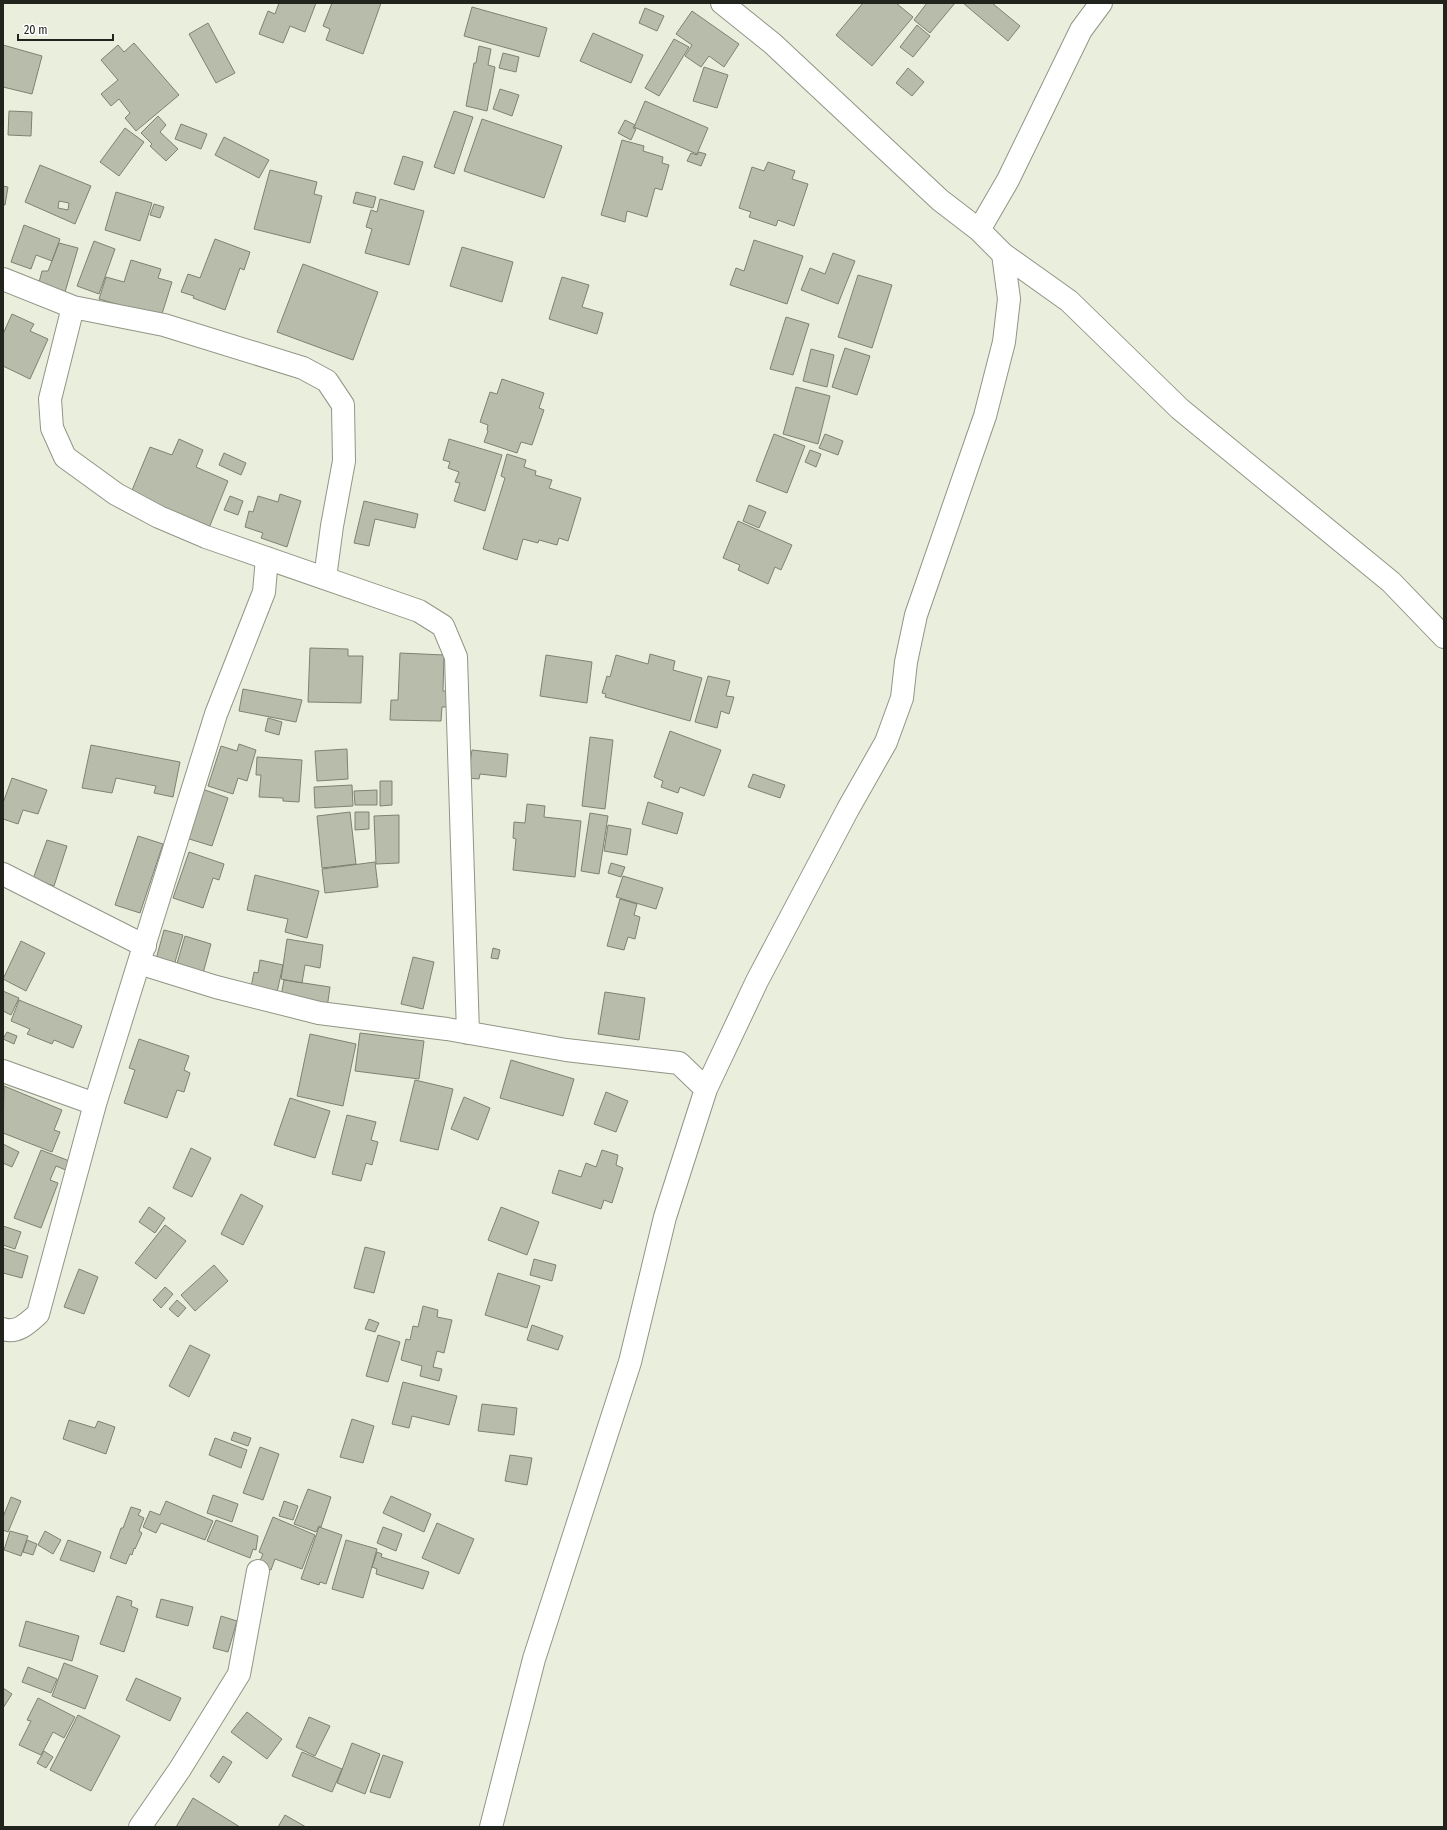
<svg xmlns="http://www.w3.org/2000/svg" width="1447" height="1830" font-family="'Fira Sans Condensed',sans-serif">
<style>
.building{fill:#b7bcab;stroke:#7e8272;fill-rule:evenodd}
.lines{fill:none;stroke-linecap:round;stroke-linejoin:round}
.street-casing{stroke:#919585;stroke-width:24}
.street{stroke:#fff;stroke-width:22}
</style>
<rect width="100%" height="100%" fill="#eaefdd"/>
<path class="building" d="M 279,3 L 316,3 L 305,32 L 290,26 L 283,43 L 259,34 L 268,11 L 275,14 Z
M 332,3 L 381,3 L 363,54 L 326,40 L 330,29 L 323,26 Z
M 863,3 L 896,3 L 913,17 L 872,66 L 836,35 Z
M 927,3 L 955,3 L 930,33 L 914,20 Z
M 963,3 L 992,3 L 1020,26 L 1008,41 Z
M 472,7 L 547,28 L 539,57 L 464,36 Z
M 645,8 L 664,16 L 657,31 L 639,23 Z
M 692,11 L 739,44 L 724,67 L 709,56 L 701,67 L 685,56 L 692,45 L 676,34 Z
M 208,23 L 235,73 L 216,83 L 189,34 Z
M 917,25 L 930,36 L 913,57 L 900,47 Z
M 593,33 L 643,55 L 631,83 L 580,61 Z
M 674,39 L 689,47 L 659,96 L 645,88 Z
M 134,43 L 179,95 L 136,131 L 125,118 L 130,113 L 119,99 L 111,106 L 101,94 L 118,80 L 101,60 L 118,45 L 124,52 Z
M 3,45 L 42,56 L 32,94 L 3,87 Z
M 479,46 L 491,49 L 488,65 L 495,67 L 487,111 L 466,106 L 474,63 L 476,63 Z
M 503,53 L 519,57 L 516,72 L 499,68 Z
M 704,67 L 728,75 L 717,108 L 693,101 Z
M 908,68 L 924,82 L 912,96 L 896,83 Z
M 500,89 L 519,95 L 512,116 L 493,109 Z
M 645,101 L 708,128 L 697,154 L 634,127 Z
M 9,111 L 32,112 L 31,136 L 8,135 Z
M 454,111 L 473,117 L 454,174 L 434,167 Z
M 158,116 L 166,125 L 160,132 L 178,149 L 166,161 L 150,146 L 152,144 L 141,133 Z
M 482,119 L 562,146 L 544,198 L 464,171 Z
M 625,120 L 635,125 L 633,128 L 636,129 L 631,140 L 618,133 Z
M 181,124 L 207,134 L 201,149 L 175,139 Z
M 125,128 L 144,142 L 119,176 L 100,162 Z
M 224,137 L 269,160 L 259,178 L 215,155 Z
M 622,140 L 644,146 L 643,151 L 663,157 L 662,163 L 669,165 L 662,190 L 655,188 L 647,217 L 627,211 L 625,222 L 601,215 Z
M 699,152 L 706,154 L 701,166 L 687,161 L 691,153 L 697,155 Z
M 403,156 L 423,162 L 414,190 L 394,184 Z
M 768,162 L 795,171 L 792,179 L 808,184 L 794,226 L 778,220 L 776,226 L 749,217 L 751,212 L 739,208 L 752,167 L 764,171 Z
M 40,165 L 91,186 L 75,224 L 25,202 ZM 59,201 L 69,203 L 68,210 L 58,208 Z
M 270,170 L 317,182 L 314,194 L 322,196 L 310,243 L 254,229 Z
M 3,186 L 8,187 L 5,205 L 3,205 Z
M 116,192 L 152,203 L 140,241 L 105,230 Z
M 356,192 L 376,197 L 373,208 L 353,203 Z
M 380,199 L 424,211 L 409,265 L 365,253 L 372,229 L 366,227 L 371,210 L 377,212 Z
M 154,204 L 164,207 L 160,218 L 150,215 Z
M 24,225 L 60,239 L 52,261 L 36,255 L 31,269 L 11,262 Z
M 215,239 L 250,252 L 244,270 L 240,268 L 225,310 L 193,298 L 194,296 L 181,292 L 188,274 L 200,278 Z
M 754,240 L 803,256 L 787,304 L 730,285 L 736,268 L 744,271 Z
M 94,241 L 115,249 L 99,294 L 77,286 Z
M 59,243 L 78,248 L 65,292 L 38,286 L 42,271 L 48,271 Z
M 462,247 L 513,262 L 502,302 L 450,286 Z
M 833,253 L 855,261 L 838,304 L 801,290 L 810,268 L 825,274 Z
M 131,260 L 161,269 L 158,278 L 172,282 L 161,317 L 99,299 L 106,277 L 124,282 Z
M 303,264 L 378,292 L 353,360 L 277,332 Z
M 858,275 L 892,285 L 872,348 L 838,337 Z
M 562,277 L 589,285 L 582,307 L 603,313 L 597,334 L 549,319 Z
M 12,314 L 34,324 L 30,331 L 48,339 L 30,379 L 3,366 L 3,334 Z
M 786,317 L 809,324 L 793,375 L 770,369 Z
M 845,348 L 870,356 L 857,395 L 832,387 Z
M 811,349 L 834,355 L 827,387 L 803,381 Z
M 502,379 L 544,393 L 539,408 L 544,410 L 532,445 L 521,442 L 517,453 L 484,442 L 488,431 L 487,430 L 488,425 L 480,422 L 490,392 L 497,394 Z
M 796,387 L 830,396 L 818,444 L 783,434 Z
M 774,434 L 805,446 L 787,493 L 756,481 Z
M 825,434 L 843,441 L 838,455 L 819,448 Z
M 179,439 L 203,450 L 196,467 L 228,481 L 209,528 L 130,495 L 150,447 L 172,455 Z
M 449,439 L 502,455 L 485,511 L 454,501 L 460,483 L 455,482 L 459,472 L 448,468 L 450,462 L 443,460 Z
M 810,450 L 821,454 L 816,467 L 805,462 Z
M 224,453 L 246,463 L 241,475 L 219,465 Z
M 507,454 L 526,460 L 524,467 L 536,471 L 535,475 L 552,480 L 549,488 L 581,498 L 568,541 L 559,538 L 557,545 L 539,540 L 538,543 L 523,539 L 517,560 L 483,549 L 505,478 L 501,476 Z
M 280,494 L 301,501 L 287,547 L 261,538 L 263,533 L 245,527 L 249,511 L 253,512 L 258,496 L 278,502 Z
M 230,496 L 243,501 L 238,515 L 224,510 Z
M 364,501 L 418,514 L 415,528 L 375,519 L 369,546 L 354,543 Z
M 749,505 L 766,512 L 759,528 L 743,521 Z
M 738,521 L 792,545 L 781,570 L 775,567 L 768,584 L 738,570 L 740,565 L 723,558 Z
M 310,648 L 348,649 L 348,656 L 363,656 L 361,703 L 308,702 Z
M 400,653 L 444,655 L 443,691 L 450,691 L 449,707 L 442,707 L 441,721 L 390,720 L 391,700 L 398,700 Z
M 650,654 L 675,661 L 673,670 L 702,678 L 690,721 L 605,697 L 606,694 L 602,693 L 607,676 L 610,677 L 616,655 L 648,664 Z
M 546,655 L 592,662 L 587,703 L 540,696 Z
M 708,676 L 730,681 L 726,696 L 734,697 L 729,714 L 721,711 L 717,728 L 695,722 Z
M 243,689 L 302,700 L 296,722 L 239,711 Z
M 268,718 L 282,722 L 279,735 L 265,731 Z
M 670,731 L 721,750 L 704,796 L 680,787 L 678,793 L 661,787 L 663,781 L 654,777 Z
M 590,737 L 613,740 L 605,809 L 582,806 Z
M 239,744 L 256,750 L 247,781 L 238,778 L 233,794 L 208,786 L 221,746 L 237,751 Z
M 91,745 L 180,762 L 173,797 L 154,793 L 156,786 L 116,778 L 112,793 L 82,788 Z
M 347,749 L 348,779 L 317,781 L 315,751 Z
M 472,750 L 508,754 L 506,777 L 480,774 L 479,779 L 468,778 Z
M 257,757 L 302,760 L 299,802 L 283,801 L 283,798 L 259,797 L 261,775 L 256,775 Z
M 753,774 L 785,785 L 780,798 L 748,787 Z
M 12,778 L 47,790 L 38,814 L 23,810 L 18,824 L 3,819 L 3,803 Z
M 380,781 L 392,781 L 392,805 L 380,806 Z
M 352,785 L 353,806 L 315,808 L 314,787 Z
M 202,789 L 228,798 L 212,846 L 186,838 Z
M 377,790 L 377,805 L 355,805 L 354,791 Z
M 648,802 L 683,813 L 677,834 L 642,824 Z
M 527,804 L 545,806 L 544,817 L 581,821 L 575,877 L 513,870 L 516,839 L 513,838 L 514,822 L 525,823 Z
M 350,812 L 356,864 L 322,868 L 317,816 Z
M 355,812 L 369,812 L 369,829 L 355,830 Z
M 590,813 L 608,816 L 599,874 L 581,871 Z
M 399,815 L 399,863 L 376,864 L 374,816 Z
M 608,825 L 631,829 L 627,855 L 604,851 Z
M 138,836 L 163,844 L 140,913 L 115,905 Z
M 47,840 L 67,846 L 54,886 L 33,879 Z
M 189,852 L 224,864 L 219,880 L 213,878 L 203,908 L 173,898 Z
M 375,862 L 378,887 L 325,893 L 322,869 Z
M 611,863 L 625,867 L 621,877 L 608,873 Z
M 255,875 L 319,891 L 307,938 L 285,932 L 288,919 L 247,910 Z
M 623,876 L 663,888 L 656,909 L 616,897 Z
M 620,899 L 637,904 L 634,915 L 640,917 L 635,939 L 628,937 L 624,950 L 607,946 Z
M 164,930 L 183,935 L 173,969 L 155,963 Z
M 185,936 L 211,944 L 202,977 L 175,970 Z
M 287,939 L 323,945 L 320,968 L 305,965 L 302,983 L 281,979 Z
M 21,941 L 45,953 L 26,991 L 3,979 Z
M 493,948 L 500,950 L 498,959 L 491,958 Z
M 413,957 L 434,962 L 423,1009 L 401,1004 Z
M 260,960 L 283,965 L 276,997 L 250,992 L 254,972 L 258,973 Z
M 284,980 L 330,987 L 327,1008 L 280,1001 Z
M 3,991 L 19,998 L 11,1015 L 3,1011 Z
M 605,992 L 645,998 L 639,1040 L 598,1034 Z
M 19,1000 L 82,1026 L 73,1048 L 54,1040 L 52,1044 L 27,1034 L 30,1029 L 11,1021 Z
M 7,1032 L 17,1036 L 14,1044 L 3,1039 Z
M 360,1033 L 424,1041 L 419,1079 L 355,1071 Z
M 310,1034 L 356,1044 L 343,1106 L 297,1096 Z
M 139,1039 L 189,1056 L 184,1070 L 190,1073 L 184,1092 L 177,1090 L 167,1118 L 124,1103 L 135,1070 L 129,1068 Z
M 511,1060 L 574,1079 L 563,1116 L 500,1098 Z
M 415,1080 L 453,1089 L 438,1150 L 400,1141 Z
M 4,1086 L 62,1110 L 54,1130 L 60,1132 L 52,1152 L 3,1133 Z
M 606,1092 L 628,1101 L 616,1132 L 594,1124 Z
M 464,1097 L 490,1108 L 478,1140 L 451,1129 Z
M 290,1098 L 330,1111 L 315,1158 L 274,1145 Z
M 347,1115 L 376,1122 L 371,1140 L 378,1142 L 372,1165 L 366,1163 L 361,1181 L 332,1174 Z
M 3,1144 L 19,1152 L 12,1167 L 3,1163 Z
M 191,1148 L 211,1158 L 192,1197 L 173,1188 Z
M 41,1150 L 72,1162 L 68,1171 L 56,1166 L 50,1180 L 58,1183 L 41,1228 L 14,1218 Z
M 602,1150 L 618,1155 L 616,1165 L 623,1168 L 612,1203 L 604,1200 L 601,1209 L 552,1193 L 559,1170 L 581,1177 L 586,1163 L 596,1167 Z
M 241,1194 L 263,1206 L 243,1245 L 221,1234 Z
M 149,1207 L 165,1218 L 155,1233 L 139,1222 Z
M 501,1207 L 539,1222 L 527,1255 L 488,1240 Z
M 165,1225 L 186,1241 L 156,1279 L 135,1263 Z
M 3,1226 L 21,1232 L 15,1249 L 3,1245 Z
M 365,1247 L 385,1252 L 374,1293 L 354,1288 Z
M 3,1248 L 28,1256 L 22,1278 L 3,1273 Z
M 534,1259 L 556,1265 L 552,1281 L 530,1275 Z
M 214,1265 L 228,1281 L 195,1311 L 181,1295 Z
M 79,1269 L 98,1277 L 84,1314 L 64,1307 Z
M 498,1273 L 540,1286 L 527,1328 L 485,1315 Z
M 165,1287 L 173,1294 L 161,1308 L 153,1300 Z
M 177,1300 L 186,1308 L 178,1317 L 169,1309 Z
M 423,1306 L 438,1310 L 437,1317 L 452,1320 L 444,1353 L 437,1351 L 433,1367 L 442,1369 L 439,1381 L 420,1376 L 422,1366 L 401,1360 L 406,1339 L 410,1340 L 413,1326 L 418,1327 Z
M 369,1319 L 379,1323 L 375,1332 L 365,1329 Z
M 532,1325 L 563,1336 L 558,1350 L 527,1340 Z
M 378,1335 L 400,1342 L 388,1382 L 366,1376 Z
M 190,1345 L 210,1355 L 189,1397 L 169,1386 Z
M 403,1382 L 457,1396 L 449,1425 L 412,1416 L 409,1428 L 392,1424 Z
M 482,1404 L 517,1408 L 514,1435 L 478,1431 Z
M 352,1419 L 374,1426 L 363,1463 L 340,1457 Z
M 69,1420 L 95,1428 L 98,1421 L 115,1427 L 106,1454 L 63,1439 Z
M 234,1432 L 251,1438 L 248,1446 L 231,1440 Z
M 215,1438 L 247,1450 L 241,1468 L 209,1455 Z
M 260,1447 L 279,1454 L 263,1500 L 243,1493 Z
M 510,1455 L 532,1458 L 527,1485 L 505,1481 Z
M 308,1489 L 331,1497 L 321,1527 L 319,1526 L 316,1532 L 294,1524 Z
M 213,1495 L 238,1504 L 232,1522 L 207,1513 Z
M 391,1496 L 431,1514 L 424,1532 L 383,1513 Z
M 11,1497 L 21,1501 L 8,1532 L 3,1530 L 3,1517 Z
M 166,1501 L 213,1521 L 205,1540 L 161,1523 L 156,1533 L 143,1527 L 150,1511 L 160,1515 Z
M 284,1501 L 298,1506 L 293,1520 L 279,1516 Z
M 131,1507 L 141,1510 L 138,1515 L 144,1518 L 139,1531 L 142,1533 L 135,1549 L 134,1548 L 132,1555 L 130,1554 L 126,1564 L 110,1558 L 121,1528 L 123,1528 Z
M 273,1517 L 315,1535 L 302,1569 L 275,1559 L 271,1570 L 258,1565 L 263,1554 L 259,1552 Z
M 216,1520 L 258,1536 L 256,1550 L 253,1549 L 250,1558 L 207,1541 Z
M 437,1523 L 474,1539 L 459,1574 L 422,1558 Z
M 319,1527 L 342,1535 L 326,1584 L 320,1582 L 319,1585 L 301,1579 Z
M 383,1527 L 402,1534 L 396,1551 L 377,1543 Z
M 10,1531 L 28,1536 L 21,1556 L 4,1550 Z
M 45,1531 L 61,1540 L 53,1554 L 38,1545 Z
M 27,1540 L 37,1544 L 33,1555 L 23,1552 Z
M 68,1540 L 101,1552 L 94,1572 L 60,1560 Z
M 346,1540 L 377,1549 L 363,1598 L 332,1589 Z
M 377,1552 L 382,1554 L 381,1557 L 429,1572 L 423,1589 L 376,1574 L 377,1569 L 372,1567 Z
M 117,1596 L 132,1601 L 131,1606 L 138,1609 L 124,1652 L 100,1644 Z
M 161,1599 L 193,1607 L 188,1626 L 156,1617 Z
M 221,1616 L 237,1621 L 228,1652 L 213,1648 Z
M 26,1621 L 79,1636 L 72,1661 L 19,1646 Z
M 64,1663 L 98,1676 L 85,1709 L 52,1696 Z
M 28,1667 L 57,1679 L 51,1693 L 22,1682 Z
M 136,1678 L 181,1698 L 170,1721 L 126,1700 Z
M 3,1688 L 12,1694 L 3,1708 Z
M 38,1698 L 75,1717 L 64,1738 L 53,1732 L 41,1755 L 19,1745 L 31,1721 L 27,1720 Z
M 247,1712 L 282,1739 L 267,1759 L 231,1732 Z
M 78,1715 L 120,1736 L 91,1791 L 50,1770 Z
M 309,1717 L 330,1726 L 315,1756 L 296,1747 Z
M 352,1743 L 380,1754 L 365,1794 L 337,1783 Z
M 44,1751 L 53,1757 L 46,1768 L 37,1763 Z
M 302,1752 L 342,1769 L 332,1792 L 292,1776 Z
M 383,1755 L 403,1762 L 390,1798 L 370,1792 Z
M 223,1756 L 232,1762 L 219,1783 L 210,1776 Z
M 193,1798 L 240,1827 L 176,1827 Z
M 285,1815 L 306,1827 L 278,1827 Z"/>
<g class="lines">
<defs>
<path id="street" d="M 722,3 L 772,43 L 940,200 L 979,230 L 1003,254 L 1069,301 L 1180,409 L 1391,582 L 1444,637
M 979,230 L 1008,180 L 1081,30 L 1101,3
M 3,279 L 73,307 L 164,325 L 303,368 L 327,381 L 343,405 L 344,461 L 332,526 L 325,578
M 73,307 L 50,399 L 52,428 L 65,457 L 116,494 L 159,517 L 206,537 L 419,611 L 443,626 L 456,657 L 468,1033
M 3,874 L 145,946
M 139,963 L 216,987 L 319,1013 L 447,1029 L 566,1050 L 679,1063 L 706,1089
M 3,1071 L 95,1104
M 3,1329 C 17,1334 28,1323 38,1314 L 95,1104 L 216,714 L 264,592 L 267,558
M 140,1827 L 180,1769 L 239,1674 L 258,1571
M 491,1827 L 534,1659 L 630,1362 L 665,1217 L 706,1089 L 757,981 L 848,809 L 886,742 L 902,698 L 906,662 L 916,615 L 985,416 L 1004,342 L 1009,299 L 1003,254"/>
</defs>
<use href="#street" class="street-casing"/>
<use href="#street" class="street"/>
</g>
<rect width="1447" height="1830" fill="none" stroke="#21231d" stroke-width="8"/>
<path d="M18 34v6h95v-6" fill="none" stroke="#21231d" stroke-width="2"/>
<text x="24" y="34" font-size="12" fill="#21231d" stroke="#ffffff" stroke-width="3" paint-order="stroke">20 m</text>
</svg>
